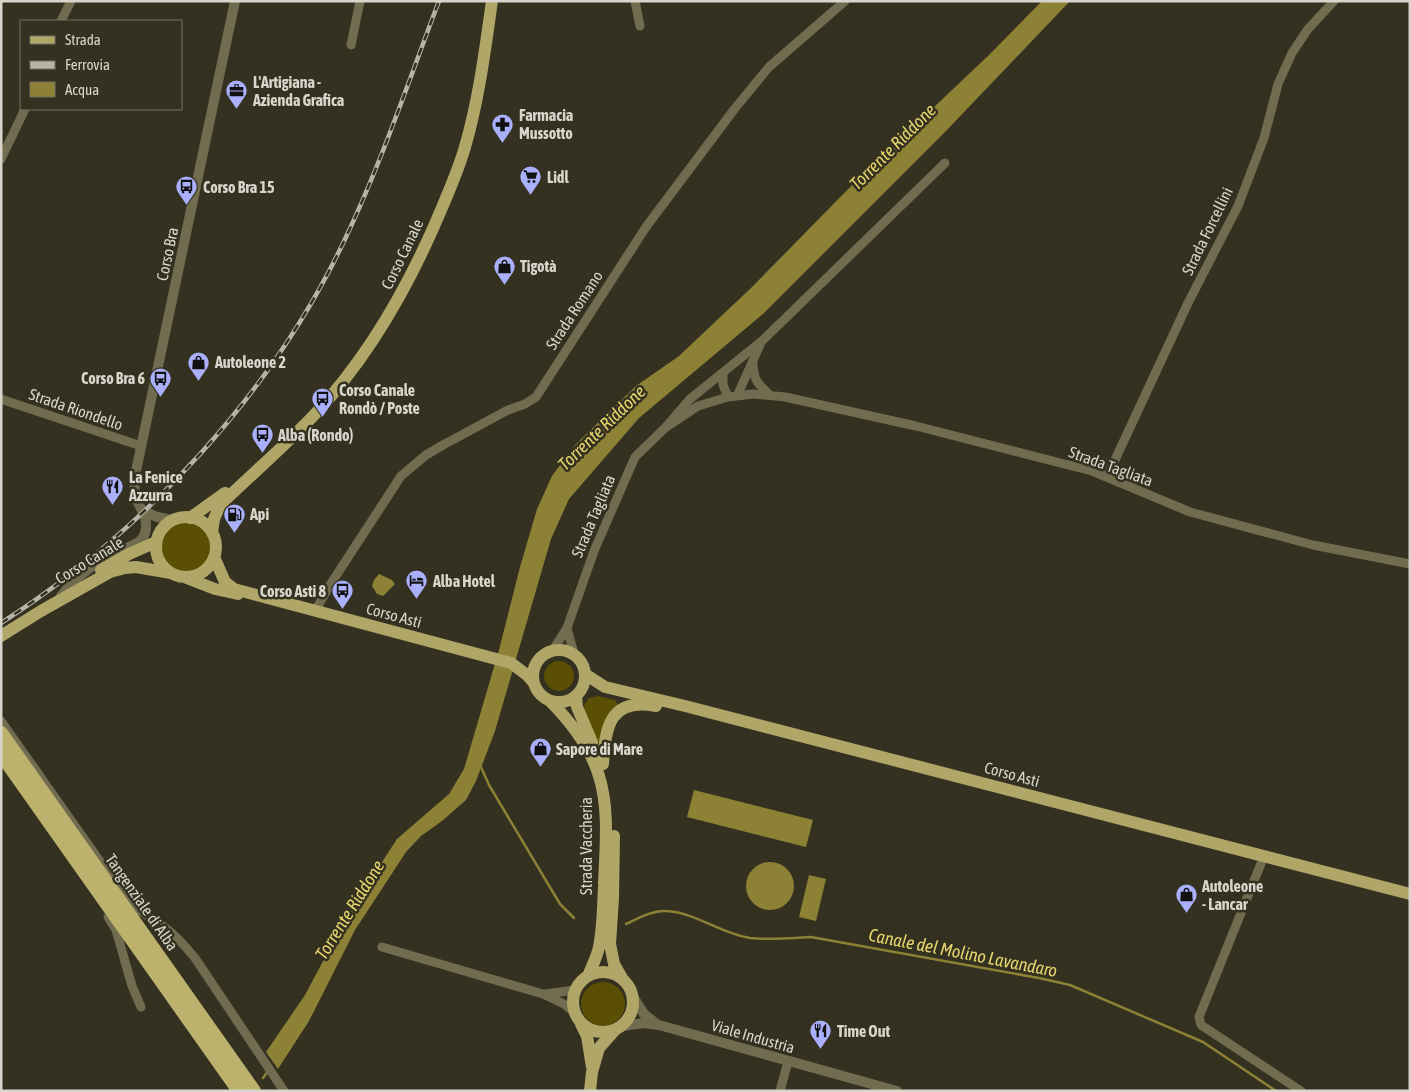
<svg xmlns="http://www.w3.org/2000/svg" width="1411" height="1092" font-family="'Asap Condensed',sans-serif">
<style>
.green{fill:#5a4f02}
.water{fill:#8d8135}
.lines{fill:none;stroke-linecap:round;stroke-linejoin:round}
.stream{stroke:#8d8135;stroke-width:2.5}
.minor{stroke:#716c4f;stroke-width:9}
.tertiary{stroke:#716c4f;stroke-width:10}
.primary{stroke:#b0a668;stroke-width:12}
.trunk{stroke:#bcb26d;stroke-width:14}
.rail-casing{stroke:#b6b4a8;stroke-width:4.5}
.rail{stroke:#343121;stroke-width:2.5;stroke-dasharray:8;stroke-linecap:butt}
.labels{text-anchor:middle;stroke-width:5;stroke-linejoin:round;paint-order:stroke}
.poi-label{font-size:16px;font-weight:bold;fill:#d8d6cc;stroke:#343121;text-anchor:start}
.street-label{font-size:16px;fill:#d8d6cc;stroke:#343121}
.water-label{font-size:18px;font-style:italic;fill:#e7d66c;stroke:#343121}
</style>
<rect width="100%" height="100%" fill="#343121"/>
<path class="green" d="M161 547a25 25 0 1 1 50 0a25 25 0 1 1-50 0Z
M544 676a15 15 0 1 1 30 0a15 15 0 1 1-30 0Z
M 598,696 L 615,700 L 619,707 L 600,745 L 587,725 L 584,705 L 589,698 Z
M581 1004a22 22 0 1 1 44 0a22 22 0 1 1-44 0Z"/>
<path class="water" d="M 1042,1 L 1070,1 L 947,130 L 763,314 L 639,418 L 569,499 L 551,539 L 495,731 L 476,781 L 466,800 L 442,821 L 421,836 L 406,852 L 355,930 L 309,1021 L 278,1069 L 266,1052 L 305,995 L 347,916 L 397,839 L 449,794 L 464,769 L 499,650 L 520,567 L 537,509 L 552,476 L 575,445 L 636,386 L 679,356 L 751,288 L 859,178 L 989,55 Z
M 379,574 L 392,580 L 395,584 L 383,596 L 377,594 L 372,586 L 374,580 Z
M 694,790 L 813,820 L 806,847 L 687,817 Z
M746 886a24 24 0 1 1 48 0a24 24 0 1 1-48 0Z
M 809,875 L 826,879 L 816,921 L 799,917 Z"/>
<g class="lines">
<path class="stream" d="M 481,767 L 489,785 L 560,904 L 574,918
M 626,924 C 637,919 652,910 666,911 C 695,912 721,934 750,938 C 770,940 791,938 811,937 L 1039,978 L 1070,985 L 1203,1042 L 1276,1091
M 263,1078 L 268,1071"/>
<path class="minor" d="M 635,1 L 640,26
M 61,21 L 71,1
M 351,45 L 360,1
M 1,159 L 25,109
M 753,364 C 754,381 758,384 770,395
M 723,373 L 723,385 L 728,397
M 737,396 L 760,345
M 1,399 L 141,446
M 665,428 L 698,406 L 728,397 L 753,394 L 785,397 L 916,426 L 1092,471 L 1190,512 L 1313,545 L 1410,564
M 1107,477 L 1188,303 L 1238,206 L 1264,138 L 1278,84 L 1292,53 L 1308,29 L 1334,1
M 315,611 L 330,585 L 401,476 L 426,455 L 443,445 L 508,410 L 525,404 L 536,397 L 646,227 L 736,107 L 769,67 L 845,1
M 567,628 L 574,654
M 553,650 L 567,628 L 594,551 L 635,457 L 665,428 L 690,399 L 763,340 L 945,163
M 1,721 L 130,904 C 142,913 155,920 167,929 C 177,937 186,947 195,958 L 284,1091
M 1264,856 L 1199,1017 L 1201,1025 L 1301,1091
M 108,917 L 116,930 L 132,986 L 141,1007
M 382,947 L 543,994 L 564,1004 L 574,1012
M 545,994 L 575,990
M 780,1091 L 788,1062"/>
<path class="tertiary" d="M 144,511 L 157,517 L 172,520
M 61,596 C 76,577 94,563 116,552 C 123,549 133,546 140,541 C 144,537 146,532 146,527 C 147,515 140,509 136,498 C 133,490 135,480 136,471 L 235,1
M 632,995 L 644,1014 L 658,1025
M 622,1026 L 644,1023 L 659,1025 L 897,1091"/>
<path class="primary" d="M156 547a30 30 0 1 1 60 0a30 30 0 1 1-60 0Z
M 190,518 L 225,493
M 212,533 L 214,519 L 220,505 C 252,474 286,445 316,413 C 371,354 410,284 441,210 C 450,189 459,168 465,147 C 479,99 485,50 492,1
M 214,557 L 225,582 L 234,589 L 511,663 L 527,675 L 534,683
M 101,570 L 129,554 L 156,542
M 184,577 L 215,589 L 238,594
M 1,636 L 41,611 L 110,572 L 125,568 L 136,567 L 171,573
M533 676a26 26 0 1 1 52 0a26 26 0 1 1-52 0Z
M 585,674 L 605,687 L 685,706 L 1410,894
M 576,696 L 577,707 L 592,742
M 549,700 C 571,722 590,746 599,776 C 610,811 605,850 604,886 C 603,906 603,927 599,947 C 597,957 592,966 588,976
M 603,764 C 605,727 610,697 656,706
M 614,836 L 613,898 L 610,944 L 614,964 L 622,978
M573 1002a30 30 0 1 1 60 0a30 30 0 1 1-60 0Z
M 581,1024 L 587,1036 L 592,1067
M 590,1091 L 592,1072 L 599,1048 L 615,1030"/>
<path class="trunk" d="M 1,733 L 254,1091
M 1,754 L 239,1091"/>
<defs>
<path id="rail" d="M 1,623 C 145,531 273,393 346,237 C 382,161 409,80 439,1"/>
</defs>
<use href="#rail" class="rail-casing"/>
<use href="#rail" class="rail"/>
</g>
<defs>
<symbol id="office-pin" viewBox="-11 -11 22 30"><path d="M0 17L-7.5 6A9.5 9.5 0 1 1 7.5 6Z" fill="#aab0fb" stroke="#343121"/><path d="M-6-3h4V-5.5h4V-3h4V5H-6ZM-1-4.5V-3h2v-1.5ZM-6 0V1H6V0Z" fill="#111"/></symbol>
<symbol id="pharmacy-pin" viewBox="-11 -11 22 30"><path d="M0 17L-7.5 6A9.5 9.5 0 1 1 7.5 6Z" fill="#aab0fb" stroke="#343121"/><path d="M-2-6h4v4h4v4h-4v4h-4v-4h-4v-4h4Z" fill="#111"/></symbol>
<symbol id="supermarket-pin" viewBox="-11 -11 22 30"><path d="M0 17L-7.5 6A9.5 9.5 0 1 1 7.5 6Z" fill="#aab0fb" stroke="#343121"/><path d="M-6-5.5h2.5l.6 2H6L4.5 2H-2.5L-4.4-4H-6ZM-1.5 3.2a1.3 1.3 0 1 0 .1 0ZM3 3.2a1.3 1.3 0 1 0 .1 0Z" fill="#111"/></symbol>
<symbol id="bus-pin" viewBox="-11 -11 22 30"><path d="M0 17L-7.5 6A9.5 9.5 0 1 1 7.5 6Z" fill="#aab0fb" stroke="#343121"/><path d="M-5-6H5V4H4V6H2V4H-2V6H-4V4H-5ZM-3.5-4V0h7V-4ZM-3.5 1.2v1.5H-2V1.2ZM2 1.2v1.5H3.5V1.2Z" fill="#111"/></symbol>
<symbol id="shop-pin" viewBox="-11 -11 22 30"><path d="M0 17L-7.5 6A9.5 9.5 0 1 1 7.5 6Z" fill="#aab0fb" stroke="#343121"/><path d="M-5-2.5h2.3a2.7 3.5 0 0 1 5.4 0H5L5.5 6h-11ZM-1.5-2.5h3a1.5 2.3 0 0 0-3 0Z" fill="#111"/></symbol>
<symbol id="restaurant-pin" viewBox="-11 -11 22 30"><path d="M0 17L-7.5 6A9.5 9.5 0 1 1 7.5 6Z" fill="#aab0fb" stroke="#343121"/><path d="M-5-6h1v4h1v-4h1v4h1v-4h1v5L-1.5 .5V6h-2V.5L-5-1ZM5-6V6H3V1.5H1.5Q1.5-4 5-6Z" fill="#111"/></symbol>
<symbol id="fuel-pin" viewBox="-11 -11 22 30"><path d="M0 17L-7.5 6A9.5 9.5 0 1 1 7.5 6Z" fill="#aab0fb" stroke="#343121"/><path d="M-5.5-6h7V0h2V4h1.3V-2.5L3-4.5l.8-.8L6-3V5H2.5V1h-1V6h-7ZM-4.2-4.7v3.2H.2V-4.7Z" fill="#111"/></symbol>
<symbol id="hotel-pin" viewBox="-11 -11 22 30"><path d="M0 17L-7.5 6A9.5 9.5 0 1 1 7.5 6Z" fill="#aab0fb" stroke="#343121"/><path d="M-6-4.5h1.5V1H6V5H4.5V3h-9V5H-6ZM-4 0a1.8 1.8 0 1 1 3.6 0ZM.5 0V-2.5h3Q6-2.5 6 0Z" fill="#111"/></symbol>
</defs>
<g fill-rule="evenodd">
<use href="#office-pin" x="224" y="78" width="25" height="34"/>
<use href="#pharmacy-pin" x="490" y="112" width="25" height="34"/>
<use href="#supermarket-pin" x="518" y="164" width="25" height="34"/>
<use href="#bus-pin" x="174" y="174" width="25" height="34"/>
<use href="#shop-pin" x="492" y="254" width="25" height="34"/>
<use href="#shop-pin" x="186" y="350" width="25" height="34"/>
<use href="#bus-pin" x="148" y="366" width="25" height="34"/>
<use href="#bus-pin" x="310" y="386" width="25" height="34"/>
<use href="#bus-pin" x="250" y="422" width="25" height="34"/>
<use href="#restaurant-pin" x="100" y="474" width="25" height="34"/>
<use href="#fuel-pin" x="222" y="502" width="25" height="34"/>
<use href="#hotel-pin" x="404" y="568" width="25" height="34"/>
<use href="#bus-pin" x="330" y="578" width="25" height="34"/>
<use href="#shop-pin" x="528" y="736" width="25" height="34"/>
<use href="#shop-pin" x="1174" y="882" width="25" height="34"/>
<use href="#restaurant-pin" x="808" y="1018" width="25" height="34"/>
</g>
<g class="labels">
<g class="poi-label">
<text x="253" y="88">L'Artigiana -<tspan x="253" dy="18">Azienda Grafica</tspan></text>
<text x="519" y="121">Farmacia<tspan x="519" dy="18">Mussotto</tspan></text>
<text x="547" y="183">Lidl</text>
<text x="203" y="193">Corso Bra 15</text>
<text x="520" y="272">Tigotà</text>
<text x="215" y="368">Autoleone 2</text>
<text x="145" y="384" text-anchor="end">Corso Bra 6</text>
<text x="339" y="396">Corso Canale<tspan x="339" dy="18">Rondò / Poste</tspan></text>
<text x="278" y="441">Alba (Rondo)</text>
<text x="129" y="483">La Fenice<tspan x="129" dy="18">Azzurra</tspan></text>
<text x="250" y="520">Api</text>
<text x="433" y="587">Alba Hotel</text>
<text x="326" y="597" text-anchor="end">Corso Asti 8</text>
<text x="556" y="755">Sapore di Mare</text>
<text x="1202" y="892">Autoleone<tspan x="1202" dy="18">- Lancar</tspan></text>
<text x="837" y="1037">Time Out</text>
</g>
<g class="street-label">
<text transform="translate(1207 231) rotate(-64)" y="6">Strada Forcellini</text>
<text transform="translate(167 254) rotate(-78)" y="6">Corso Bra</text>
<text transform="translate(402 254) rotate(-64)" y="6">Corso Canale</text>
<text transform="translate(574 310) rotate(-57)" y="6">Strada Romano</text>
<text transform="translate(76 409) rotate(19)" y="6">Strada Riondello</text>
<text transform="translate(1111 466) rotate(20)" y="6">Strada Tagliata</text>
<text transform="translate(593 516) rotate(-67)" y="6">Strada Tagliata</text>
<text transform="translate(89 560) rotate(-31)" y="6">Corso Canale</text>
<text transform="translate(394 615) rotate(15)" y="6">Corso Asti</text>
<text transform="translate(1012 774) rotate(15)" y="6">Corso Asti</text>
<text transform="translate(586 846) rotate(-90)" y="6">Strada Vaccheria</text>
<text transform="translate(142 902) rotate(55)" y="6">Tangenziale di Alba</text>
<text transform="translate(753 1036) rotate(16)" y="6">Viale Industria</text>
</g>
<g class="water-label">
<text transform="translate(893 147) rotate(-45)" y="6">Torrente Riddone</text>
<text transform="translate(602 428) rotate(-44)" y="6">Torrente Riddone</text>
<text transform="translate(350 910) rotate(-58)" y="6">Torrente Riddone</text>
<text transform="translate(963 953) rotate(11)" y="6">Canale del Molino Lavandaro</text>
</g>
</g>
<rect width="1411" height="1092" fill="none" stroke="#d8d6cc" stroke-width="5"/>
<rect x="20" y="20" width="162" height="90" fill="#343121" stroke="#767365"/>
<rect x="30" y="36" width="25" height="8" fill="#b0a668" stroke="#767365"/>
<text x="65" y="45" font-size="15" fill="#d8d6cc">Strada</text>
<rect x="30" y="61" width="25" height="8" fill="#b6b4a8" stroke="#767365"/>
<text x="65" y="70" font-size="15" fill="#d8d6cc">Ferrovia</text>
<rect x="30" y="82" width="25" height="15" fill="#8d8135" stroke="#767365"/>
<text x="65" y="95" font-size="15" fill="#d8d6cc">Acqua</text>
</svg>
